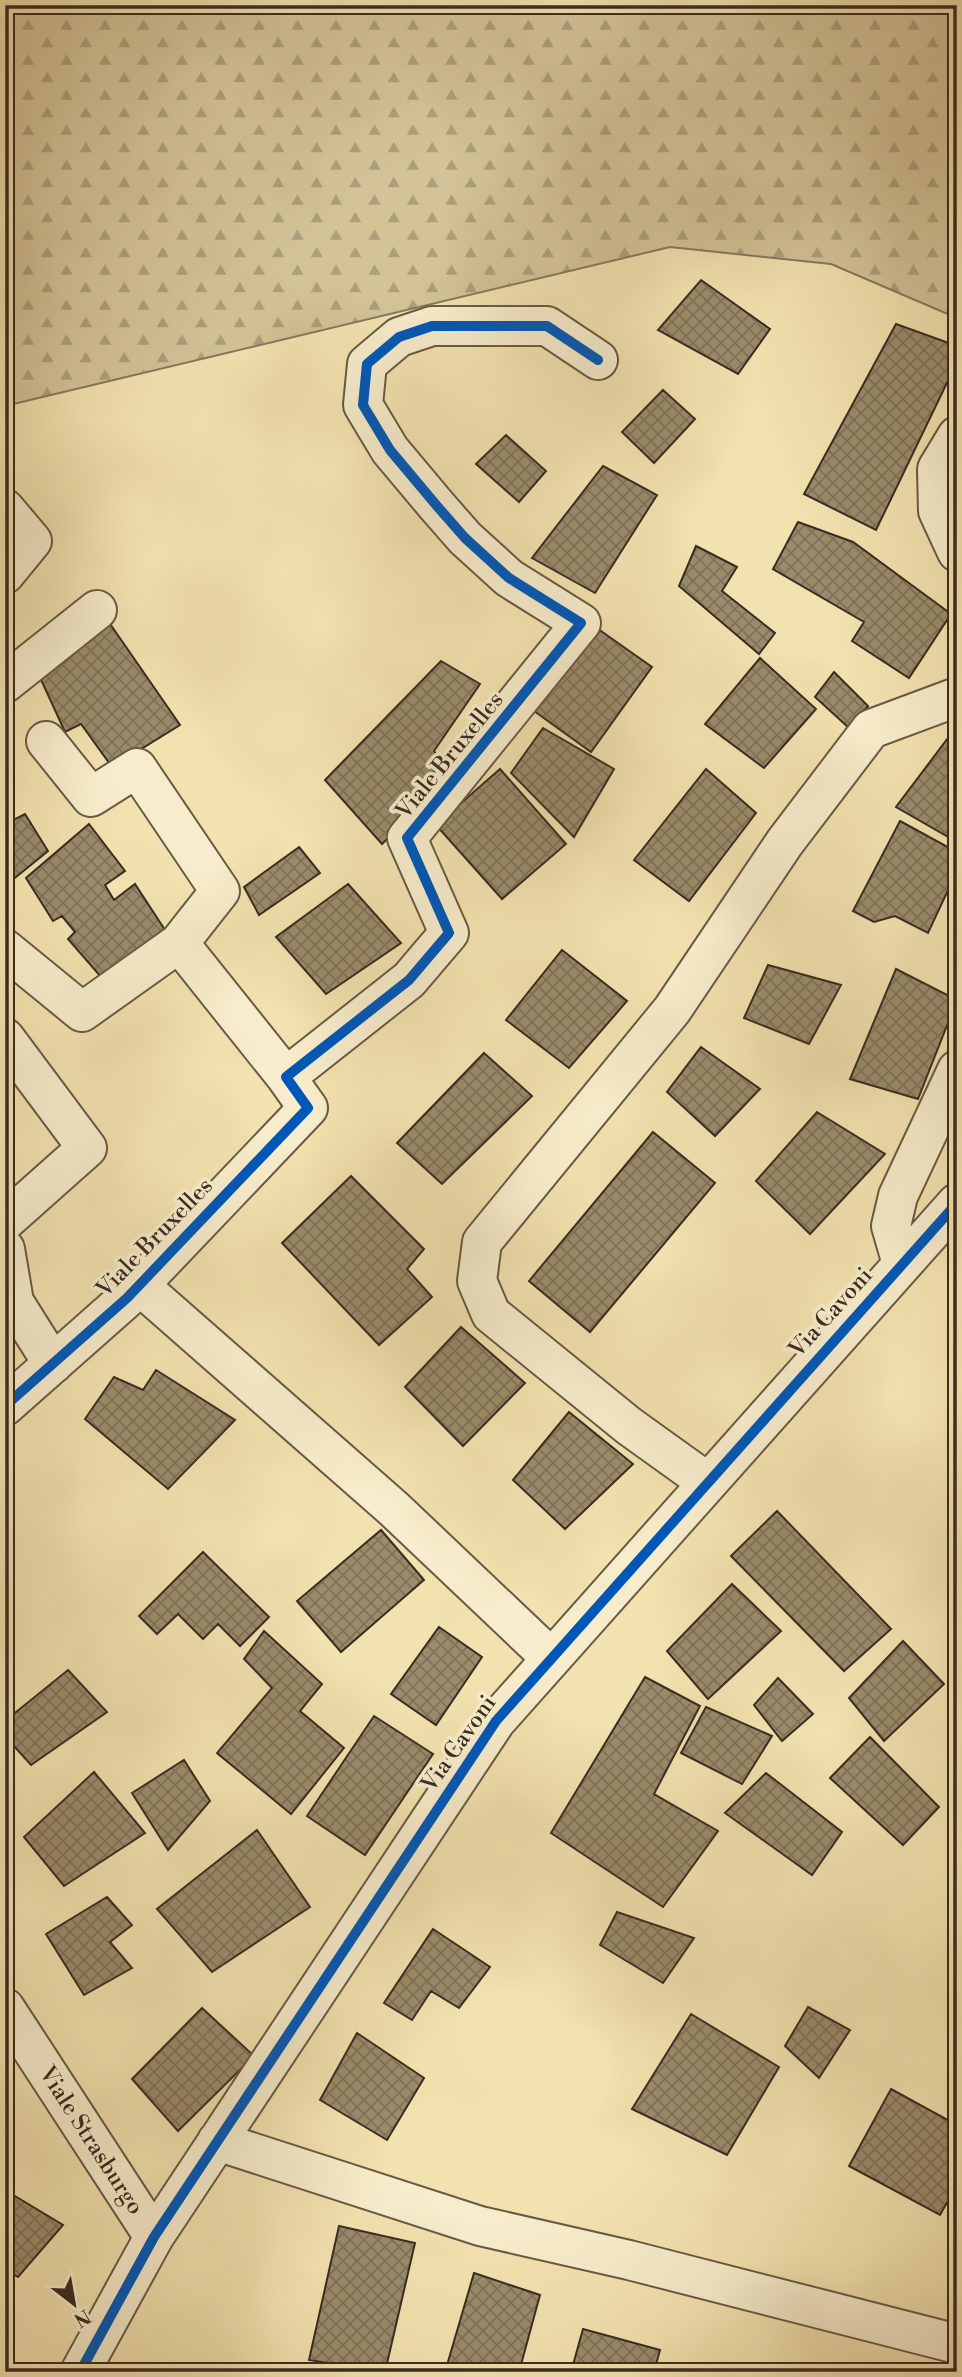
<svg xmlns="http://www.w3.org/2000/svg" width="962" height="2377" font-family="'Libre Bodoni',serif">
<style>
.forest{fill:url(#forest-firs);stroke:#86785c;stroke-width:2}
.building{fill:url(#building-cross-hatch);stroke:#3a2c21;stroke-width:2}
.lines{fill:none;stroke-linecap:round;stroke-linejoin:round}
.minor-casing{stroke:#685a44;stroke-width:42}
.minor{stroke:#f7eccb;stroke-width:38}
.cycleway-casing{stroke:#f7eccb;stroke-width:15}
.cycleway{stroke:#0057b8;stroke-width:10}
.labels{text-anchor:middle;stroke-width:7;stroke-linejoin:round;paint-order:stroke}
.street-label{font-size:23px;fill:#3a2c21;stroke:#f7eccb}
</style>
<defs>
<pattern id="forest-firs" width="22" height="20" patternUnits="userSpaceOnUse" patternTransform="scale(1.75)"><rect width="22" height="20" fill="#d3c397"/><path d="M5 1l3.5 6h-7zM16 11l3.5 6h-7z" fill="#ac9f7b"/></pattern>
<pattern id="building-cross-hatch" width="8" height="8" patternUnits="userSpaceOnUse" patternTransform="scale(1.75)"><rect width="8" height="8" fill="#9a8b6b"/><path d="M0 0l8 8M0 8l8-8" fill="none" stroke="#7f7258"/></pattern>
</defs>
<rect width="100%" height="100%" fill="#f2e2af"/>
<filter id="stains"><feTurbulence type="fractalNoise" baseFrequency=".00286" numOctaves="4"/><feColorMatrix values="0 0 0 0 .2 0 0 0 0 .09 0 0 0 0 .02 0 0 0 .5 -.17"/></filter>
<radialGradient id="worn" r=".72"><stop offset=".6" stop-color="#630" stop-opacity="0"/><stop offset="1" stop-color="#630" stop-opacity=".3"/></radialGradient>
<path class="forest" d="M 5,5 L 957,5 L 957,318 L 831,264 L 670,247 L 5,406 Z"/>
<path class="building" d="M 701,280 L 770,329 L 738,374 L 658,330 Z
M 896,324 L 957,346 L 957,362 L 876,530 L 804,494 Z
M 663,390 L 695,419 L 654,463 L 622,432 Z
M 506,435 L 546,471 L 519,502 L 476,464 Z
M 603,466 L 657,495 L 595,593 L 532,558 Z
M 798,522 L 853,542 L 951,614 L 909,678 L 852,641 L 864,622 L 773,569 Z
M 696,546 L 737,567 L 722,591 L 775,633 L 759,654 L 679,586 Z
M 106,618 L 180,725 L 112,767 L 81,724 L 65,732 L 37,671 Z
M 591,624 L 652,667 L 591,752 L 530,708 Z
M 760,658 L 816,709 L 764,768 L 705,724 Z
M 441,661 L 480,684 L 434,751 L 450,777 L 382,844 L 325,780 Z
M 834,672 L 868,706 L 849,728 L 815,697 Z
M 957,726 L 957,842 L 896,807 Z
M 543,728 L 614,769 L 574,837 L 511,773 Z
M 500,769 L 566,844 L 502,899 L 436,825 Z
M 706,769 L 756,813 L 689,901 L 634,860 Z
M 25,814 L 48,851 L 5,886 L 5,824 Z
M 900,821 L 957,852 L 957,871 L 928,933 L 895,916 L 874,922 L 853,911 Z
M 89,824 L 125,871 L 105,885 L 114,900 L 135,884 L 165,930 L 101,977 L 68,939 L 75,932 L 62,916 L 53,921 L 26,878 Z
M 299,847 L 320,873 L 259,915 L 244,887 Z
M 348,884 L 401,943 L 326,994 L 276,937 Z
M 562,950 L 627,1001 L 569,1068 L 506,1020 Z
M 768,965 L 841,985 L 809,1044 L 744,1018 Z
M 896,969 L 957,1000 L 918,1099 L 850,1079 Z
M 701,1047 L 760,1089 L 715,1136 L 667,1092 Z
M 484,1053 L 532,1096 L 442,1184 L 397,1143 Z
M 817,1112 L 885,1154 L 810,1234 L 756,1181 Z
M 653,1132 L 715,1183 L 590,1332 L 529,1281 Z
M 351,1176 L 424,1249 L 407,1269 L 432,1297 L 379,1345 L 282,1243 Z
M 461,1327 L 525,1383 L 463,1446 L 405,1387 Z
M 156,1370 L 235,1420 L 168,1489 L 85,1419 L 114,1377 L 143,1390 Z
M 569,1412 L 633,1464 L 565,1529 L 513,1480 Z
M 777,1511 L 891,1629 L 844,1671 L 731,1556 Z
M 381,1530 L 424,1580 L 341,1652 L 297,1601 Z
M 203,1552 L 269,1617 L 240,1646 L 218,1624 L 203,1639 L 178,1614 L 157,1634 L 139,1616 Z
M 732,1584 L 781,1631 L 708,1699 L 667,1651 Z
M 439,1627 L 482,1657 L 436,1725 L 391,1694 Z
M 264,1631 L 322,1684 L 300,1711 L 344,1748 L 291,1814 L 217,1753 L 272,1688 L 244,1659 Z
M 903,1641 L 944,1684 L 884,1741 L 849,1698 Z
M 68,1670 L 107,1712 L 31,1765 L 5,1736 L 5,1721 Z
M 645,1677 L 700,1706 L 654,1794 L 718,1831 L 663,1907 L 551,1833 Z
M 778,1678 L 813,1714 L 782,1741 L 754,1705 Z
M 706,1707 L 772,1736 L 742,1784 L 681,1753 Z
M 374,1716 L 433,1754 L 365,1855 L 307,1816 Z
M 870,1737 L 939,1807 L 903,1845 L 830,1778 Z
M 184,1760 L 210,1801 L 168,1850 L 132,1793 Z
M 94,1772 L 145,1833 L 64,1886 L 24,1837 Z
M 766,1773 L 842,1832 L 812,1875 L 725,1813 Z
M 257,1830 L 310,1907 L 212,1972 L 157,1909 Z
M 107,1897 L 132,1925 L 110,1942 L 132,1968 L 84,1995 L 46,1934 Z
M 617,1912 L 694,1938 L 663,1983 L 600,1945 Z
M 433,1929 L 490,1967 L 459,2008 L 431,1991 L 412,2020 L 384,2003 Z
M 808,2007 L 850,2030 L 819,2078 L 785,2046 Z
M 202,2008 L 254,2056 L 178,2131 L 132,2079 Z
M 691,2014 L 779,2067 L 727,2155 L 632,2109 Z
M 357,2033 L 424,2078 L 387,2140 L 320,2100 Z
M 891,2089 L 957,2125 L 957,2185 L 940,2215 L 849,2166 Z
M 5,2190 L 63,2225 L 18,2277 L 5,2269 Z
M 339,2226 L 415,2243 L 385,2372 L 309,2360 Z
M 474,2273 L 540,2295 L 519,2372 L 445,2372 Z
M 583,2329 L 660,2350 L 654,2372 L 571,2372 Z"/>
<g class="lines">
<defs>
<path id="minor" d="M 957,436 L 937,469 L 938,511 L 957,552
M 5,509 L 32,541 L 5,574
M 5,683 L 97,610
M 46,741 L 91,797 L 137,768 L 220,891 L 179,943 L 286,1077
M 5,949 L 82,1012 L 179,943
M 5,1038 L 87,1148 L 5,1221
M 5,1249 L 14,1302 L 53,1364
M 902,1264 L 891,1226 L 898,1196 L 957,1070
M 139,1285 L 394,1509 L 551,1658
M 5,1406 L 127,1298 L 308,1108 L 286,1077 L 409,980 L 449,933 L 407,838 L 581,623 L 509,578 L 465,538 L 437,506 L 390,450 L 363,405 L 367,364 L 399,337 L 432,326 L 547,326 L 598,360
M 707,1482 L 629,1426 L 491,1314 L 477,1281 L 482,1242 L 672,1010 L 785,842 L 871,729 L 957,697
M 5,2008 L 154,2237
M 217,2141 L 480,2226 L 629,2260 L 957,2344
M 80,2372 L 154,2237 L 496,1721 L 957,1203"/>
</defs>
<use href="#minor" class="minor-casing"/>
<use href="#minor" class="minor"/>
<defs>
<path id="cycleway" d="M 5,1406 L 127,1298 L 308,1108 L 286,1077 L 409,980 L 449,933 L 407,838 L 581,623 L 509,578 L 465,538 L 437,506 L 390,450 L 363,405 L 367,364 L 399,337 L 432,326 L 547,326 L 598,360
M 80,2372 L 154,2237 L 496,1721 L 957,1203"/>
</defs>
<use href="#cycleway" class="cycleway-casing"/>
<use href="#cycleway" class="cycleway"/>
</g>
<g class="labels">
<g class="street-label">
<text transform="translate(449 755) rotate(-51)" y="8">Viale Bruxelles</text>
<text transform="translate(154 1237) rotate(-46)" y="8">Viale Bruxelles</text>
<text transform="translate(830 1312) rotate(-48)" y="8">Via Cavoni</text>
<text transform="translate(458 1743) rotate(-55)" y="8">Via Cavoni</text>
<text transform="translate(92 2140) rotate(57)" y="8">Viale Strasburgo</text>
</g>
</g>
<rect width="962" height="2377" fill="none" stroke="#f2e2af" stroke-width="28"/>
<rect x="7" y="7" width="948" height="2363" fill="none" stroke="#3a2c21" stroke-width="3.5"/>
<rect x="14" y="14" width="934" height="2349" fill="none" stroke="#3a2c21" stroke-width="2"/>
<g transform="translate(74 2304) rotate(149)" stroke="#f7eccb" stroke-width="5" paint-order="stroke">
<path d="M0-5L12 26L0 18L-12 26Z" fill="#3a2c21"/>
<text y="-10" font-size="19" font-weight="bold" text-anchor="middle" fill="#3a2c21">N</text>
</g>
<rect width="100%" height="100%" filter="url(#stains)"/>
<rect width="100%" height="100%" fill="url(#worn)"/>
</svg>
